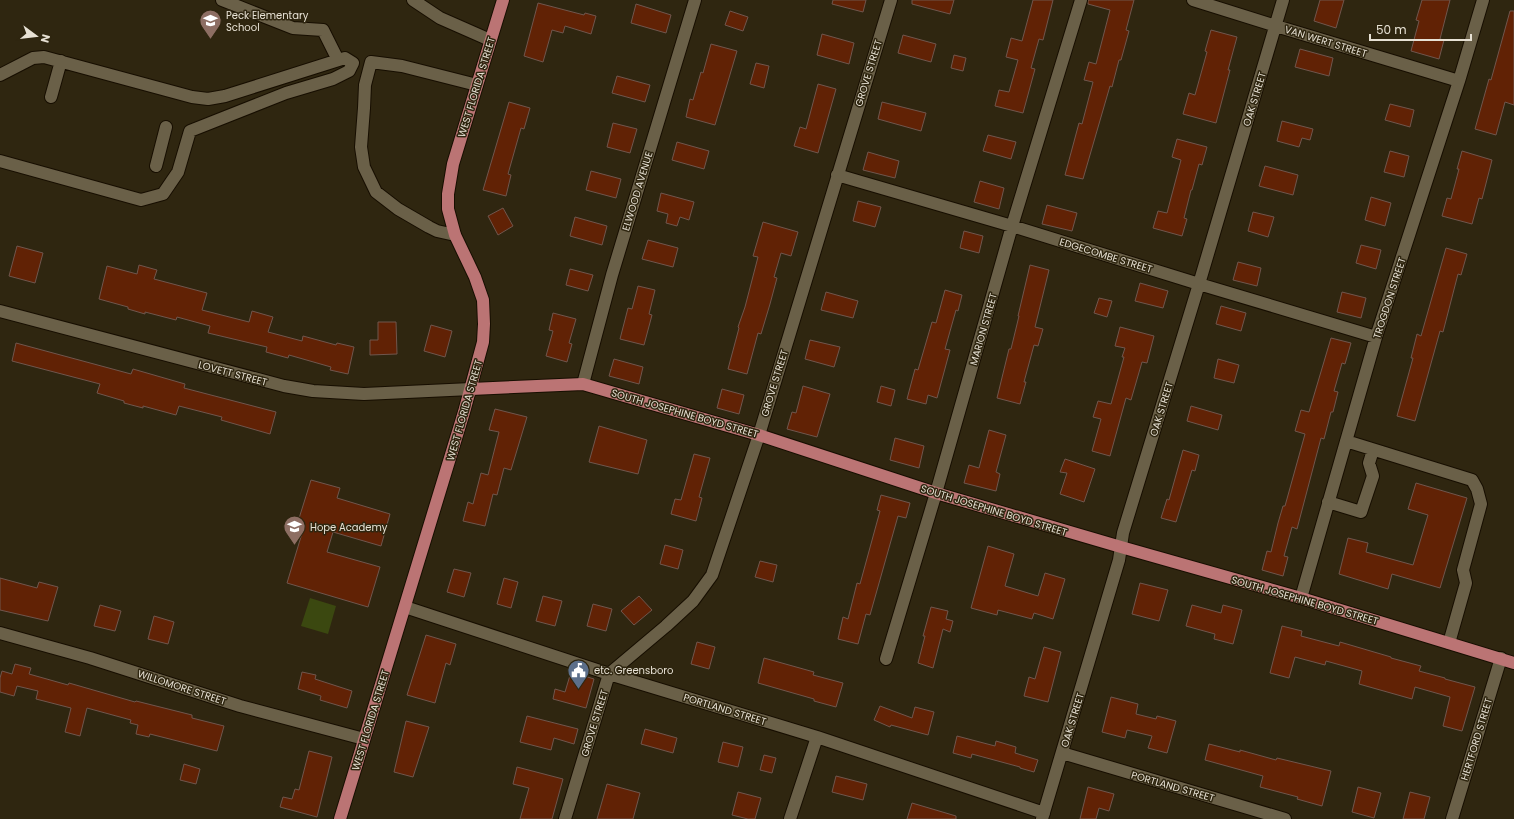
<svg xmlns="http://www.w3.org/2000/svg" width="1514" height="819" font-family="Poppins,sans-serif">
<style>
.green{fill:#3b4810}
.building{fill:#612205;stroke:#70564d}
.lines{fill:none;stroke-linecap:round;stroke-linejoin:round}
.minor-casing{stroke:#170e00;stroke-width:14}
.major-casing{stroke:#170e00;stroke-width:14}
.minor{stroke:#6a6048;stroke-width:12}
.major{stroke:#bb7474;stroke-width:12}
.labels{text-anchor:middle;stroke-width:3;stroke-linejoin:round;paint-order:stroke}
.poi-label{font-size:10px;fill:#e7e1d4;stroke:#2f2610;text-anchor:start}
.street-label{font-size:10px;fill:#e7e1d4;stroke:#2f2610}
</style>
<rect width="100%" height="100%" fill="#2f2610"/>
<path class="green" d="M 310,598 L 336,606 L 328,634 L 301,626 Z"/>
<path class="building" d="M 833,0 L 866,0 L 863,12 L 832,4 Z
M 912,0 L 954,0 L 950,14 L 912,4 Z
M 1033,0 L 1053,0 L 1043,40 L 1039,39 L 1031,68 L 1035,69 L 1023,113 L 995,106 L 999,90 L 1009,92 L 1018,60 L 1006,57 L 1011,38 L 1022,41 Z
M 1088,0 L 1134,0 L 1126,30 L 1129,31 L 1121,60 L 1119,60 L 1112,87 L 1110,86 L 1083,179 L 1065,175 L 1079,123 L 1082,124 L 1093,82 L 1084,80 L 1089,62 L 1096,64 L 1110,10 L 1088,4 Z
M 1320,0 L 1344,0 L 1336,28 L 1314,21 Z
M 1422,0 L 1450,0 L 1440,39 L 1444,40 L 1439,59 L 1411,51 L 1419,21 L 1416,20 Z
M 538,3 L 584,15 L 585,13 L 596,16 L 591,34 L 565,26 L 563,33 L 552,30 L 543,62 L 524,56 Z
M 636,4 L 671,15 L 666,33 L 631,23 Z
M 730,11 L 748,17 L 743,31 L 725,25 Z
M 1510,11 L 1514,11 L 1514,105 L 1505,102 L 1496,135 L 1475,129 L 1489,79 L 1491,80 Z
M 1211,30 L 1237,37 L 1228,70 L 1230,70 L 1216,123 L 1183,114 L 1189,93 L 1195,95 L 1207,52 L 1205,51 Z
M 822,34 L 854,43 L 849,64 L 817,55 Z
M 903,35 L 936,44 L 931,62 L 898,53 Z
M 711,44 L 737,51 L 715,125 L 686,117 L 690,99 L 693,100 L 701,72 L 703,73 Z
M 1300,49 L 1333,58 L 1329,76 L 1295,67 Z
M 954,55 L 966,58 L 963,71 L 951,68 Z
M 756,63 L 769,66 L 764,88 L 750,84 Z
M 617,76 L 650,85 L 645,102 L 612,93 Z
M 818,84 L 836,89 L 818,153 L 794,146 L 800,127 L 806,129 Z
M 509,102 L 530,108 L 524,129 L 521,128 L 508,174 L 511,175 L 506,196 L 483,190 Z
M 882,102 L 926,113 L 921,131 L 878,119 Z
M 1390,104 L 1414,110 L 1410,127 L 1385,120 Z
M 1282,121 L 1313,129 L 1310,140 L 1302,138 L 1299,147 L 1277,141 Z
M 613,123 L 637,129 L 630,153 L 607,147 Z
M 988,135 L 1016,142 L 1011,159 L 983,151 Z
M 1177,139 L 1207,147 L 1202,165 L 1199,164 L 1192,190 L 1191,190 L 1184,218 L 1187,219 L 1182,236 L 1153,228 L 1158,211 L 1167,213 L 1181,160 L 1172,157 Z
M 677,142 L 709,151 L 704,169 L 672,160 Z
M 1390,151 L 1409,156 L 1404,177 L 1384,172 Z
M 1462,151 L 1492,160 L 1482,199 L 1479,198 L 1472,224 L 1442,216 L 1447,198 L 1451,199 L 1459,169 L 1457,169 Z
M 868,152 L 899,161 L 895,178 L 863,170 Z
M 1265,166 L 1298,175 L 1293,195 L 1259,186 Z
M 591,171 L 621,179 L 616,198 L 586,190 Z
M 980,181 L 1004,188 L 999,209 L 974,202 Z
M 661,193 L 694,202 L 689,220 L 680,217 L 677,226 L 666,223 L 668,214 L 657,211 Z
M 1371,197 L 1391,203 L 1385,226 L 1365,220 Z
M 858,201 L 881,207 L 875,227 L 853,221 Z
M 1047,205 L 1077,213 L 1072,231 L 1042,224 Z
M 503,208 L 513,226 L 498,235 L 488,216 Z
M 1253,212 L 1274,217 L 1268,237 L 1248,231 Z
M 575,217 L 607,226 L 602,245 L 570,236 Z
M 763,222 L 798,232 L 791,256 L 781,253 L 774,277 L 777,278 L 770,304 L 761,334 L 758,333 L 747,374 L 728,369 L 739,328 L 738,327 L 745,307 L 758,257 L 753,256 Z
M 964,231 L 983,236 L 979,253 L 960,248 Z
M 648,240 L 678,248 L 673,267 L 642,259 Z
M 1361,245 L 1381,250 L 1376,269 L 1356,263 Z
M 17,246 L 43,253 L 35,283 L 9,276 Z
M 1446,248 L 1467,254 L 1461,275 L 1458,274 L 1443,332 L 1440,331 L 1415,421 L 1397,416 L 1413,358 L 1411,358 L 1417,334 L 1421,336 Z
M 1238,262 L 1261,268 L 1257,286 L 1233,280 Z
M 139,265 L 157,270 L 154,279 L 207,293 L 202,310 L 249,322 L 252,311 L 273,317 L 268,332 L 302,341 L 303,336 L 336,345 L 337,343 L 354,347 L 348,374 L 330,370 L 331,367 L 289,355 L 288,358 L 266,352 L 267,347 L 208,333 L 210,326 L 177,317 L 176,320 L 145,312 L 145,314 L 128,309 L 128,307 L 99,299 L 107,266 L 137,274 Z
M 1030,265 L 1049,270 L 1035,327 L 1043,329 L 1038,346 L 1034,345 L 1024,382 L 1026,382 L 1020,404 L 997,398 L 1009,349 L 1011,349 L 1019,316 L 1018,316 Z
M 570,269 L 593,275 L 588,291 L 566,285 Z
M 1140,283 L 1168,291 L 1163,308 L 1135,301 Z
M 638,286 L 655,290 L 649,314 L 652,315 L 644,345 L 620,339 L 628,308 L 632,309 Z
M 945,290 L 962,295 L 958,311 L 956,310 L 945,349 L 950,350 L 937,398 L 928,395 L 926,404 L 907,399 L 915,369 L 918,370 L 932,322 L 936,323 Z
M 826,292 L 858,301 L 853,318 L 821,310 Z
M 1342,292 L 1366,298 L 1361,318 L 1337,312 Z
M 1099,298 L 1112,301 L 1107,317 L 1094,313 Z
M 1221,306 L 1246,313 L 1241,331 L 1216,324 Z
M 553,313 L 576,319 L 569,343 L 572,344 L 567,362 L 546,356 L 553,331 L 549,330 Z
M 378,322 L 396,322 L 397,354 L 370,355 L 370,340 L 378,340 Z
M 431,325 L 452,331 L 445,357 L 424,351 Z
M 1120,327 L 1154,336 L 1147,363 L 1142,362 L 1131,400 L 1126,398 L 1110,456 L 1092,451 L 1101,419 L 1093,417 L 1098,401 L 1111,404 L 1124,357 L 1122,357 L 1125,348 L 1115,346 Z
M 1331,338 L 1351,343 L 1345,364 L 1342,363 L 1334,391 L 1338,392 L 1333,412 L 1331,412 L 1324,439 L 1321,438 L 1297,529 L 1292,527 L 1284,556 L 1288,557 L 1283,576 L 1262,570 L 1267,551 L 1271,552 L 1278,523 L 1283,506 L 1285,506 L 1305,434 L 1295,431 L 1301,410 L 1309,412 Z
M 810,340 L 840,347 L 834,367 L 805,359 Z
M 16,343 L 131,374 L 133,369 L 185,384 L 184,388 L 276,412 L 270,434 L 221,420 L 222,417 L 179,406 L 176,415 L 143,406 L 143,408 L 124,403 L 124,401 L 97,393 L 100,384 L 12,361 Z
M 614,359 L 643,367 L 639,384 L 609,376 Z
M 1218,359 L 1239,365 L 1234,383 L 1214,378 Z
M 803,386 L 830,394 L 817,437 L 787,429 L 792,412 L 796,413 Z
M 881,386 L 895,390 L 891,406 L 877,402 Z
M 722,389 L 744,395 L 739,414 L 717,408 Z
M 1191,406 L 1222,415 L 1218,430 L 1187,421 Z
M 495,409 L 527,417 L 511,470 L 504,468 L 497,495 L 493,494 L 485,526 L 463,521 L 468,502 L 473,504 L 481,473 L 488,475 L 499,432 L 489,430 Z
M 599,426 L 647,440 L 638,474 L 589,462 Z
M 989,430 L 1006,435 L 996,472 L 1000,474 L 996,491 L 964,483 L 969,465 L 979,468 Z
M 895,438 L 924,446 L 919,468 L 890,460 Z
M 1183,450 L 1199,455 L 1195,471 L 1192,470 L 1176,522 L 1161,518 L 1167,499 L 1169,500 Z
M 694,454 L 710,458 L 699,497 L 702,498 L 696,521 L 671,514 L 675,499 L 681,500 Z
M 1065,459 L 1095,469 L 1084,502 L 1060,494 L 1067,473 L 1060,472 Z
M 311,480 L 340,488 L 337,498 L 390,514 L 381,546 L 333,532 L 327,552 L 380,567 L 368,607 L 287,583 L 303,530 L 296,528 Z
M 1416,483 L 1467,498 L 1440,588 L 1392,574 L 1388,589 L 1339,574 L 1348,538 L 1368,543 L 1366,552 L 1413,565 L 1428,515 L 1408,509 Z
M 881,495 L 910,503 L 906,518 L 898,516 L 870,615 L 866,614 L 858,644 L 838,639 L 843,617 L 848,619 L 857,583 L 860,584 L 880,511 L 877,510 Z
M 665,545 L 683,550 L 678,569 L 660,564 Z
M 988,546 L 1014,554 L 1005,586 L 1038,596 L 1045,573 L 1065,579 L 1053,619 L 1034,613 L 1032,619 L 998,610 L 997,615 L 971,608 Z
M 760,561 L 777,565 L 773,582 L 755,577 Z
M 454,569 L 471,573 L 464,597 L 447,592 Z
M 0,578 L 37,588 L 39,582 L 58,587 L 48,621 L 0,610 Z
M 504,578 L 518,582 L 511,608 L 497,604 Z
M 1140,583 L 1168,590 L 1159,621 L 1132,614 Z
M 543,596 L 562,601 L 555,626 L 536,621 Z
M 639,596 L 652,610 L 634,625 L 621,611 Z
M 593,604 L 612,609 L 606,631 L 587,626 Z
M 100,605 L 121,611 L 115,631 L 94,626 Z
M 1192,605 L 1221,613 L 1223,605 L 1242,610 L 1233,644 L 1214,639 L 1215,634 L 1186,626 Z
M 931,607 L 948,611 L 946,619 L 953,621 L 950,632 L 943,629 L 933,668 L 918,663 L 925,636 L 923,636 Z
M 154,616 L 174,622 L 168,644 L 148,639 Z
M 1282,626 L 1302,631 L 1301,636 L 1339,646 L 1340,642 L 1391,657 L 1391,658 L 1421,666 L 1419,671 L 1445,678 L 1445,679 L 1475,687 L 1462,731 L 1443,726 L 1450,697 L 1415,687 L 1412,699 L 1359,684 L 1362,671 L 1326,661 L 1325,665 L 1295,657 L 1289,678 L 1270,673 Z
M 426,635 L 456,644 L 450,665 L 446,663 L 435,703 L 407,695 Z
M 697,642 L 715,647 L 709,669 L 691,664 Z
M 1044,647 L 1061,652 L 1048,702 L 1024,696 L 1029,677 L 1035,679 Z
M 764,658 L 814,672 L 813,675 L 843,683 L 836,707 L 814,701 L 814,699 L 758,683 Z
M 15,664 L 31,668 L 29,674 L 68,685 L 69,683 L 135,702 L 136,701 L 192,715 L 192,718 L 224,726 L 217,751 L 150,734 L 149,737 L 136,734 L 138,725 L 130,723 L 131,720 L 87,708 L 80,736 L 65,732 L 71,708 L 36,699 L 38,691 L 17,686 L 14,696 L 0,692 L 0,678 L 2,671 L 12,674 Z
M 302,672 L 316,675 L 315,679 L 352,691 L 347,708 L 320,700 L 321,696 L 298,689 Z
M 571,672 L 594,679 L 586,708 L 553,699 L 555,689 L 565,692 Z
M 1111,697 L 1138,704 L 1136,714 L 1156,719 L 1157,716 L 1176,721 L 1167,753 L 1148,748 L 1152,736 L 1127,730 L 1125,738 L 1102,732 Z
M 880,706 L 912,718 L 915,707 L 934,712 L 928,735 L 891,725 L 890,727 L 874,720 Z
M 527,716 L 578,729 L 574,744 L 554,738 L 551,750 L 520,742 Z
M 406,721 L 429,727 L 413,777 L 394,772 Z
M 645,729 L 677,738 L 673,753 L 641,744 Z
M 957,736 L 995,746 L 996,741 L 1016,747 L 1015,753 L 1038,760 L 1034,772 L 1020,768 L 1020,767 L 972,754 L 971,758 L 953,753 Z
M 723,742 L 743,747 L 738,767 L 718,762 Z
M 1209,744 L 1240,752 L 1240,750 L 1276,760 L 1277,758 L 1331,771 L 1322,806 L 1297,799 L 1298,797 L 1260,787 L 1263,776 L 1205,760 Z
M 309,751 L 332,757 L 317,817 L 280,807 L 283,797 L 292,799 L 295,789 L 299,790 Z
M 764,755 L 776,758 L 772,773 L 760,770 Z
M 184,764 L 200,769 L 196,784 L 180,780 Z
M 517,767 L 563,779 L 552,819 L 520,819 L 529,788 L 513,784 Z
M 836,776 L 867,784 L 863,800 L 832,792 Z
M 607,784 L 640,793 L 633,819 L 597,819 Z
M 1088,787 L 1114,794 L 1109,811 L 1099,808 L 1096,819 L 1080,819 Z
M 1358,787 L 1381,793 L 1374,818 L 1352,812 Z
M 738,792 L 761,798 L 755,819 L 748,819 L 732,815 Z
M 1410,792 L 1430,797 L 1424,819 L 1403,819 Z
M 912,803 L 956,816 L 956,819 L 907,819 Z"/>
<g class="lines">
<defs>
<path id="minor" d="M 222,0 L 293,28 L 323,30 L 338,60
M 413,0 L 440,18 L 490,40
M 1193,0 L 1276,26 L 1459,81
M 0,75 L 33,58 L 44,57 L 192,97 L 208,99 L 225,96 L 345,58 L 353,63 L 349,71 L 333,79 L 286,93 L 190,131 L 178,172 L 163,194 L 141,200 L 0,161
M 51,97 L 61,61
M 156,166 L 166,127
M 837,175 L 1012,226 L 1199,284 L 1376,337
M 455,235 L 437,231 L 429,227 L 398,209 L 376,192 L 364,167 L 361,147 L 364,108 L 365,85 L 371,62 L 402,66 L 477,85
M 0,311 L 284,386 L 313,391 L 364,394 L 471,389
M 583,384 L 612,275 L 695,0
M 1346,441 L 1472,480 L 1477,489 L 1481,504 L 1463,570 L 1466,583 L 1449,643
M 1328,502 L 1361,512 L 1373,476 L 1369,463 L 1373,450
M 1301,598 L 1376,337 L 1459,81 L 1483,0
M 405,607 L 609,674 L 817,737 L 1044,813
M 0,633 L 90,658 L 240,706 L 364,739
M 886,659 L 936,493 L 1012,226 L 1081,0
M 1062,753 L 1285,819
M 565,819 L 609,674 L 666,626 L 693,601 L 712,575 L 759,435 L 891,0
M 790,819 L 817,737
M 1042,819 L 1119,560 L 1123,533 L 1199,284 L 1283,0
M 1452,819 L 1501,658"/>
<path id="major" d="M 471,389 L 583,384 L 759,435 L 936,493 L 1121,547 L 1301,598 L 1514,663
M 340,819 L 464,412 L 483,342 L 484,324 L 483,300 L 475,277 L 455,235 L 448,209 L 448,194 L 453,164 L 503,0"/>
</defs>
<use href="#minor" class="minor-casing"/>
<use href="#major" class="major-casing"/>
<use href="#minor" class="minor"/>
<use href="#major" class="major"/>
</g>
<defs>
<symbol id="school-pin" viewBox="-11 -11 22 30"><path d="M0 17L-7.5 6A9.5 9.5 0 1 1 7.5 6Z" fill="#8d6e63" stroke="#2f2610"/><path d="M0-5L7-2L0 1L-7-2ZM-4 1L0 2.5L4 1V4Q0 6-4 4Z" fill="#fff"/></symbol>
<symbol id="civic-pin" viewBox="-11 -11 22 30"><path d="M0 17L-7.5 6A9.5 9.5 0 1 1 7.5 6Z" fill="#5c6f8a" stroke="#2f2610"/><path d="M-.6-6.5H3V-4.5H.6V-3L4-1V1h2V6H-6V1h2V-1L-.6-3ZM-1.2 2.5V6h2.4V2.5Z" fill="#fff"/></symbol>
</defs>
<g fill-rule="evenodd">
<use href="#school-pin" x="198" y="8" width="25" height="34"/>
<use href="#school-pin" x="282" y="514" width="25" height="34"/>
<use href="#civic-pin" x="566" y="658" width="25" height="34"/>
</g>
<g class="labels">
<g class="poi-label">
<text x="226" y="19">Peck Elementary<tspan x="226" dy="12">School</tspan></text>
<text x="310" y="531">Hope Academy</text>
<text x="594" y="674">etc. Greensboro</text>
</g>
<g class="street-label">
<text transform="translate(1326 41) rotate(17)" y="4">VAN WERT STREET</text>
<text transform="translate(868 73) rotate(-73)" y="4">GROVE STREET</text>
<text transform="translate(476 87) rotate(-73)" y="4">WEST FLORIDA STREET</text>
<text transform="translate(1254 99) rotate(-73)" y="4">OAK STREET</text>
<text transform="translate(637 191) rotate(-73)" y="4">ELWOOD AVENUE</text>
<text transform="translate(1106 255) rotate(17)" y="4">EDGECOMBE STREET</text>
<text transform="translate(1389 298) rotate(-72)" y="4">TROGDON STREET</text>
<text transform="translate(983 329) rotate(-74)" y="4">MARION STREET</text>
<text transform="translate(233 373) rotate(15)" y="4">LOVETT STREET</text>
<text transform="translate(774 383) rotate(-73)" y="4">GROVE STREET</text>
<text transform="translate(1161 409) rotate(-73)" y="4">OAK STREET</text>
<text transform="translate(464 410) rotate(-74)" y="4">WEST FLORIDA STREET</text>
<text transform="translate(685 413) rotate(16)" y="4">SOUTH JOSEPHINE BOYD STREET</text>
<text transform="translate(994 510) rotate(17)" y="4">SOUTH JOSEPHINE BOYD STREET</text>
<text transform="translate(1305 600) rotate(16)" y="4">SOUTH JOSEPHINE BOYD STREET</text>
<text transform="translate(182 687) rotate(18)" y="4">WILLOMORE STREET</text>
<text transform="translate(725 709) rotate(17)" y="4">PORTLAND STREET</text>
<text transform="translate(370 720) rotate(-73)" y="4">WEST FLORIDA STREET</text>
<text transform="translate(1072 720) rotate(-73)" y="4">OAK STREET</text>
<text transform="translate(594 723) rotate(-73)" y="4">GROVE STREET</text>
<text transform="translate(1476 739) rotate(-73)" y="4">HERTFORD STREET</text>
<text transform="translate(1173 786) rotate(16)" y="4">PORTLAND STREET</text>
</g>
</g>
<g transform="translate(36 36) rotate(105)" stroke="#2f2610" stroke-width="3" paint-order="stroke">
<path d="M0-3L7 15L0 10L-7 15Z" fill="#e7e1d4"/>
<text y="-6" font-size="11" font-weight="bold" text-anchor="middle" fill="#e7e1d4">N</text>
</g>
<path d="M1370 34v6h101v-6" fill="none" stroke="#e7e1d4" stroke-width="2"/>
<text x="1376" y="34" font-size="12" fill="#e7e1d4" stroke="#2f2610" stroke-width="3" paint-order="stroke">50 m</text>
</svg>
